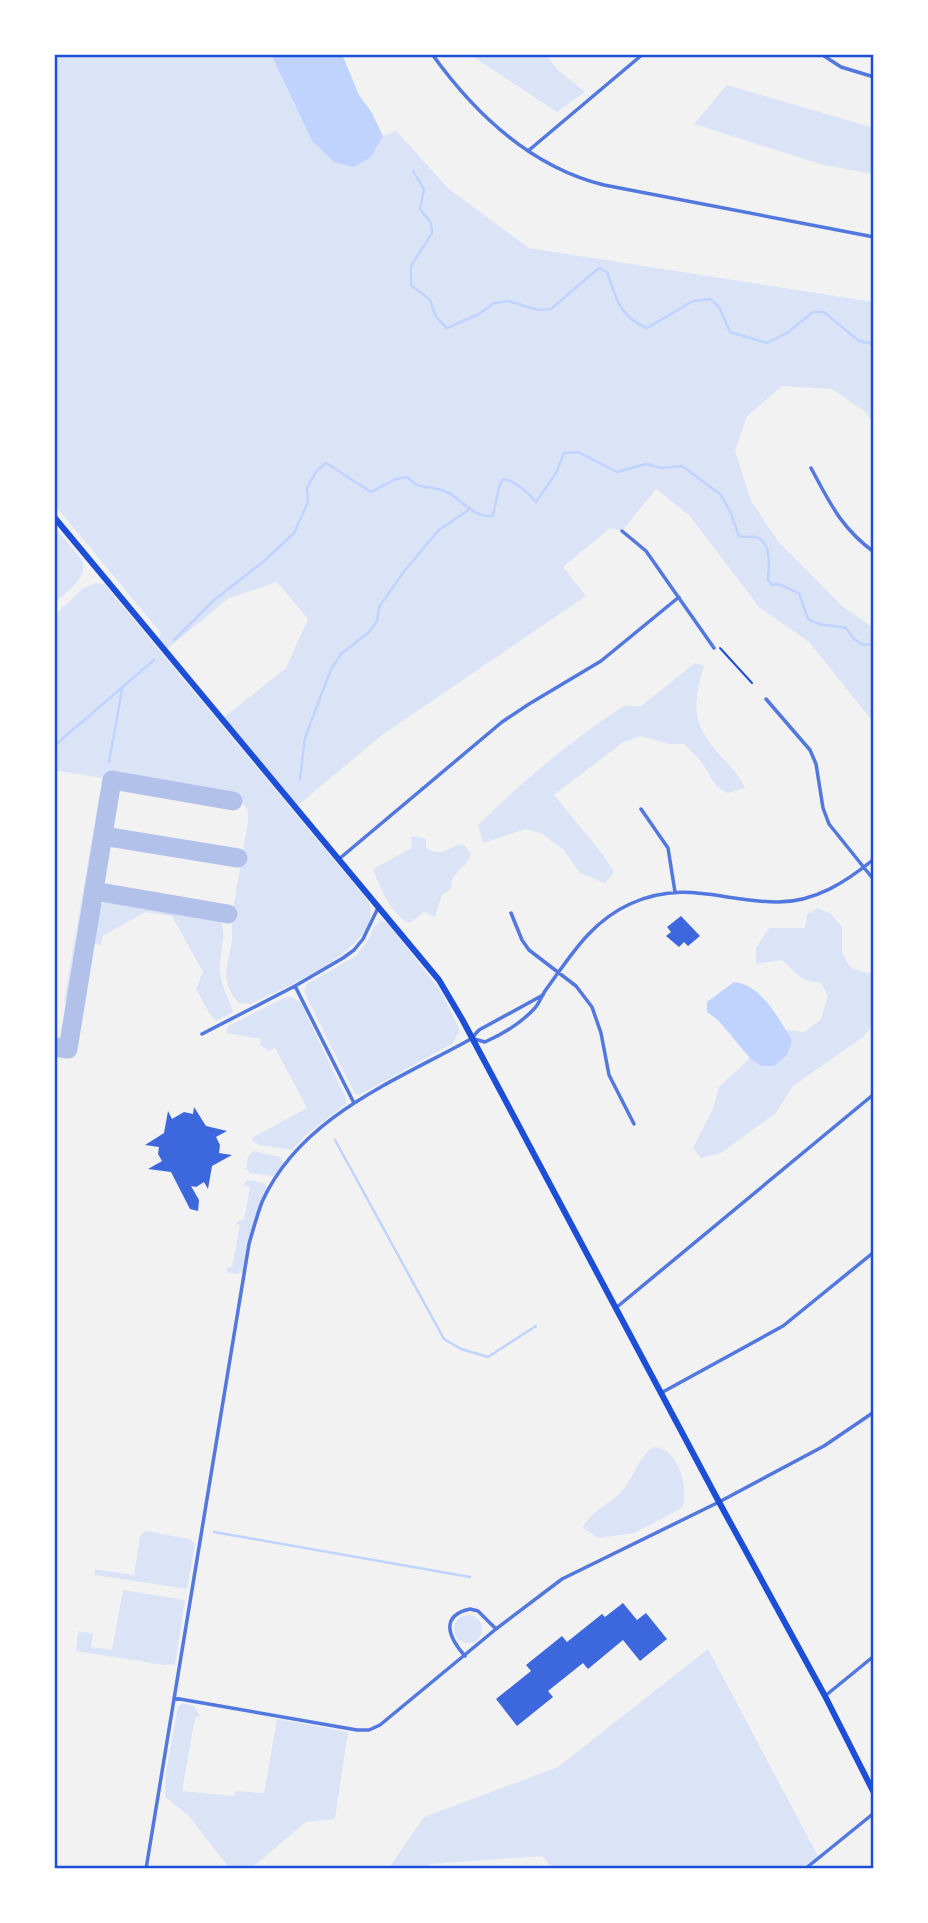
<svg xmlns="http://www.w3.org/2000/svg" width="928" height="1923" font-family="'DM Sans',sans-serif">
<style>
.green{fill:#dbe4f7}
.water{fill:#bfd3fe}
.lines{fill:none;stroke-linecap:round;stroke-linejoin:round}
.stream{stroke:#bfd3fe;stroke-width:2.5}
.taxiway{stroke:#b2c1ea;stroke-width:19}
.building{fill:#3d67dc}
.path{stroke:#1d4ed8;stroke-width:2}
.minor{stroke:#5277de;stroke-width:3.5}
.primary{stroke:#1d4ed8;stroke-width:6}
.neatline{fill:none;stroke:#1d4ed8;stroke-width:2.5}
</style>
<rect width="100%" height="100%" fill="#f2f2f2"/>
<path class="green" d="M 54,54 L 271,54 L 312,141 L 371,157 L 383,136 L 396,131 L 449,189 L 529,248 L 874,302 L 874,422 L 864,411 L 832,389 L 782,386 L 747,416 L 735,451 L 751,501 L 777,540 L 842,606 L 874,628 L 874,723 L 809,642 L 759,607 L 689,515 L 656,489 L 622,531 L 610,528 L 563,567 L 586,596 L 382,735 L 296,807 L 223,718 L 286,668 L 308,619 L 277,582 L 229,598 L 166,650 L 158,640 L 161,633 L 54,504 Z
M 469,54 L 545,54 L 557,69 L 585,92 L 557,112 Z
M 727,85 L 874,128 L 874,174 L 823,165 L 694,124 Z
M 54,526 L 82,560 C 90,578 65,592 54,604 Z
M 96,583 L 104,584 L 369,902 C 385,948 282,988 251,1004 L 239,1003 C 212,975 238,952 231,921 L 248,821 C 249,808 245,803 233,797 L 111,779 L 107,785 L 101,784 L 102,778 L 54,770 L 54,616 L 82,589 Z
M 695,663 L 704,666 C 692,707 692,725 722,757 C 731,767 739,775 745,788 L 728,793 L 717,787 L 700,760 L 684,744 L 669,744 L 641,736 L 622,743 L 554,795 L 601,852 L 614,872 L 605,883 L 580,873 L 564,850 L 542,834 L 526,829 L 483,843 L 478,825 C 524,780 571,740 625,705 L 640,707 Z
M 100,791 L 104,793 L 106,798 L 73,997 L 68,1002 L 64,1002 Z
M 414,836 L 426,839 L 426,848 C 439,856 446,851 458,844 L 465,846 L 471,854 C 467,869 450,871 451,889 L 442,895 L 435,917 L 424,912 L 410,923 C 391,916 380,887 373,869 L 412,848 L 411,837 Z
M 115,899 L 218,916 C 229,931 219,952 220,969 C 220,984 229,998 233,1012 L 216,1021 L 211,1016 L 196,989 L 203,972 L 172,916 L 145,912 L 103,936 L 101,945 L 88,943 C 91,923 91,902 115,899 Z
M 818,908 L 831,914 L 842,927 L 842,953 L 851,968 L 874,975 L 874,1024 L 863,1037 L 793,1086 L 776,1113 L 721,1153 L 701,1158 L 693,1148 L 713,1109 L 719,1087 L 750,1058 L 761,1066 L 792,1040 L 785,1030 L 805,1032 L 821,1019 L 828,996 L 821,983 C 799,981 797,973 782,960 L 756,964 L 756,948 L 769,928 L 805,928 L 807,914 Z
M 381,920 L 388,924 L 440,990 L 458,1026 L 459,1032 L 452,1044 L 359,1095 L 355,1094 L 304,992 L 307,984 L 356,956 L 367,942 L 374,927 Z
M 286,997 L 294,998 L 301,1003 L 346,1099 L 346,1104 L 306,1135 L 292,1150 L 259,1145 L 252,1140 L 252,1138 L 307,1108 L 275,1048 L 269,1051 L 260,1045 L 261,1039 L 226,1033 L 228,1026 Z
M 254,1151 L 281,1157 L 283,1164 L 274,1176 L 250,1173 L 246,1168 L 248,1156 Z
M 247,1180 L 264,1183 L 268,1190 C 254,1216 248,1243 243,1272 L 237,1274 L 228,1272 L 226,1268 L 232,1267 L 240,1225 L 235,1224 L 239,1220 L 244,1220 L 250,1187 L 243,1185 Z
M 653,1447 C 678,1446 690,1489 682,1508 L 634,1533 L 599,1538 L 583,1528 C 590,1511 608,1506 620,1493 C 633,1480 638,1458 653,1447 Z
M 145,1531 L 190,1539 L 195,1544 L 187,1589 L 94,1575 L 95,1569 L 134,1575 L 140,1536 Z
M 123,1590 L 185,1600 L 175,1664 L 164,1665 L 76,1651 L 78,1631 L 93,1634 L 91,1647 L 112,1650 Z
M454 1629a14 14 0 1 1 28 0a14 14 0 1 1-28 0Z
M 708,1649 L 819,1858 L 805,1869 L 553,1869 L 542,1856 L 431,1864 L 426,1869 L 388,1869 L 424,1817 L 558,1767 Z
M 183,1703 L 194,1706 L 200,1716 L 195,1718 L 182,1791 L 234,1796 L 235,1791 L 264,1793 L 277,1719 L 348,1732 L 335,1819 L 306,1822 L 250,1869 L 230,1869 L 188,1815 L 165,1797 L 166,1772 L 178,1707 Z"/>
<path class="water" d="M 271,54 L 342,54 L 359,95 L 372,113 L 383,136 L 371,157 L 354,167 L 334,162 L 312,141 Z
M 734,982 C 762,985 778,1018 792,1040 L 787,1055 L 774,1066 L 761,1066 L 750,1058 L 718,1020 L 707,1012 L 707,1002 Z"/>
<g class="lines">
<path class="stream" d="M 413,171 L 424,189 L 420,209 L 431,223 L 432,233 L 411,266 L 411,285 L 430,300 L 436,317 L 447,328 L 479,314 L 494,303 L 508,301 L 538,310 L 551,309 L 599,268 L 607,272 C 616,297 619,317 647,328 L 693,301 L 710,299 L 719,307 L 730,332 L 767,343 L 787,333 L 813,312 L 824,312 L 859,341 L 874,344
M 174,640 L 214,600 L 263,562 L 294,533 L 308,502 L 307,488 L 317,470 L 326,463 L 371,492 L 396,479 L 408,477 C 417,489 425,486 438,489 C 459,493 469,518 493,516 L 499,487 L 503,479 C 514,480 529,493 536,502 L 556,473 L 564,453 L 578,452 L 617,472 L 646,464 L 662,468 L 682,466 L 720,494 L 730,511 L 739,536 C 746,538 750,536 756,537 C 772,541 769,569 768,580 L 772,585 L 778,584 L 799,593 L 808,619 C 823,628 830,624 846,628 L 853,638 L 863,645 L 874,644
M 54,746 L 154,660
M 109,762 L 122,690
M 300,779 L 305,738 L 331,669 L 341,654 L 369,632 L 377,621 L 379,607 L 405,570 L 439,530 L 470,509
M 335,1140 L 444,1339 L 461,1349 L 488,1357 L 536,1326
M 214,1532 L 470,1577"/>
<path class="taxiway" d="M 103,836 L 238,858
M 94,891 L 228,914
M 54,1047 L 68,1049 L 112,780 L 233,801"/>
</g>
<path class="building" d="M 681,916 L 700,936 L 688,946 L 684,942 L 679,947 L 666,936 L 671,932 L 667,927 Z
M 194,1107 L 206,1126 L 227,1131 L 216,1137 L 220,1145 L 219,1153 L 232,1155 L 212,1166 L 208,1189 L 204,1182 L 196,1187 L 191,1186 L 199,1200 L 198,1211 L 190,1209 L 171,1172 L 148,1169 L 162,1161 L 158,1154 L 159,1147 L 145,1145 L 164,1133 L 168,1111 L 172,1119 L 184,1112 L 193,1114 Z
M 623,1603 L 637,1620 L 646,1613 L 667,1639 L 640,1661 L 623,1640 L 588,1669 L 583,1663 L 548,1691 L 553,1697 L 517,1726 L 496,1699 L 531,1671 L 526,1665 L 562,1636 L 567,1642 L 602,1614 L 605,1617 Z"/>
<g class="lines">
<path class="path" d="M 720,648 L 752,683"/>
<path class="minor" d="M 432,54 C 475,114 531,167 604,185 L 874,237
M 821,54 L 841,67 L 874,77
M 528,151 L 643,54
M 811,468 C 830,503 841,528 874,552
M 622,531 L 646,551 L 714,648
M 766,699 L 810,750 L 816,764 L 823,808 L 829,824 L 874,880
M 641,809 L 668,848 L 675,892
M 339,859 L 502,722 L 529,704 L 601,661 L 679,597
M 511,913 L 522,940 L 529,950 L 576,986 L 592,1007 L 601,1033 L 609,1075 L 634,1124
M 295,986 L 354,1103
M 202,1034 L 295,986 L 343,958 L 354,950 L 363,939 L 378,908
M 474,1039 L 485,1042 C 503,1034 520,1024 534,1009 C 539,1004 541,997 545,991 C 570,957 590,922 630,904 C 686,879 723,902 778,902 C 815,902 846,882 874,859
M 617,1307 L 874,1094
M 661,1393 L 783,1326 L 874,1252
M 465,1656 C 449,1638 439,1616 470,1609 L 478,1611 L 496,1629
M 825,1696 L 874,1656
M 174,1698 L 357,1730 L 369,1730 L 380,1725 L 496,1629 L 562,1579 L 719,1502 L 824,1446 L 874,1412
M 146,1869 L 249,1244 C 253,1230 257,1215 262,1202 C 300,1117 395,1081 471,1039 L 479,1030 L 543,995
M 805,1869 L 874,1813"/>
<path class="primary" d="M 54,517 L 439,980 L 462,1019 L 719,1502 L 825,1696 L 874,1793"/>
</g>
<rect width="928" height="1923" fill="none" stroke="#ffffff" stroke-width="112"/>
<rect x="56" y="56" width="816" height="1811" class="neatline"/>
</svg>
